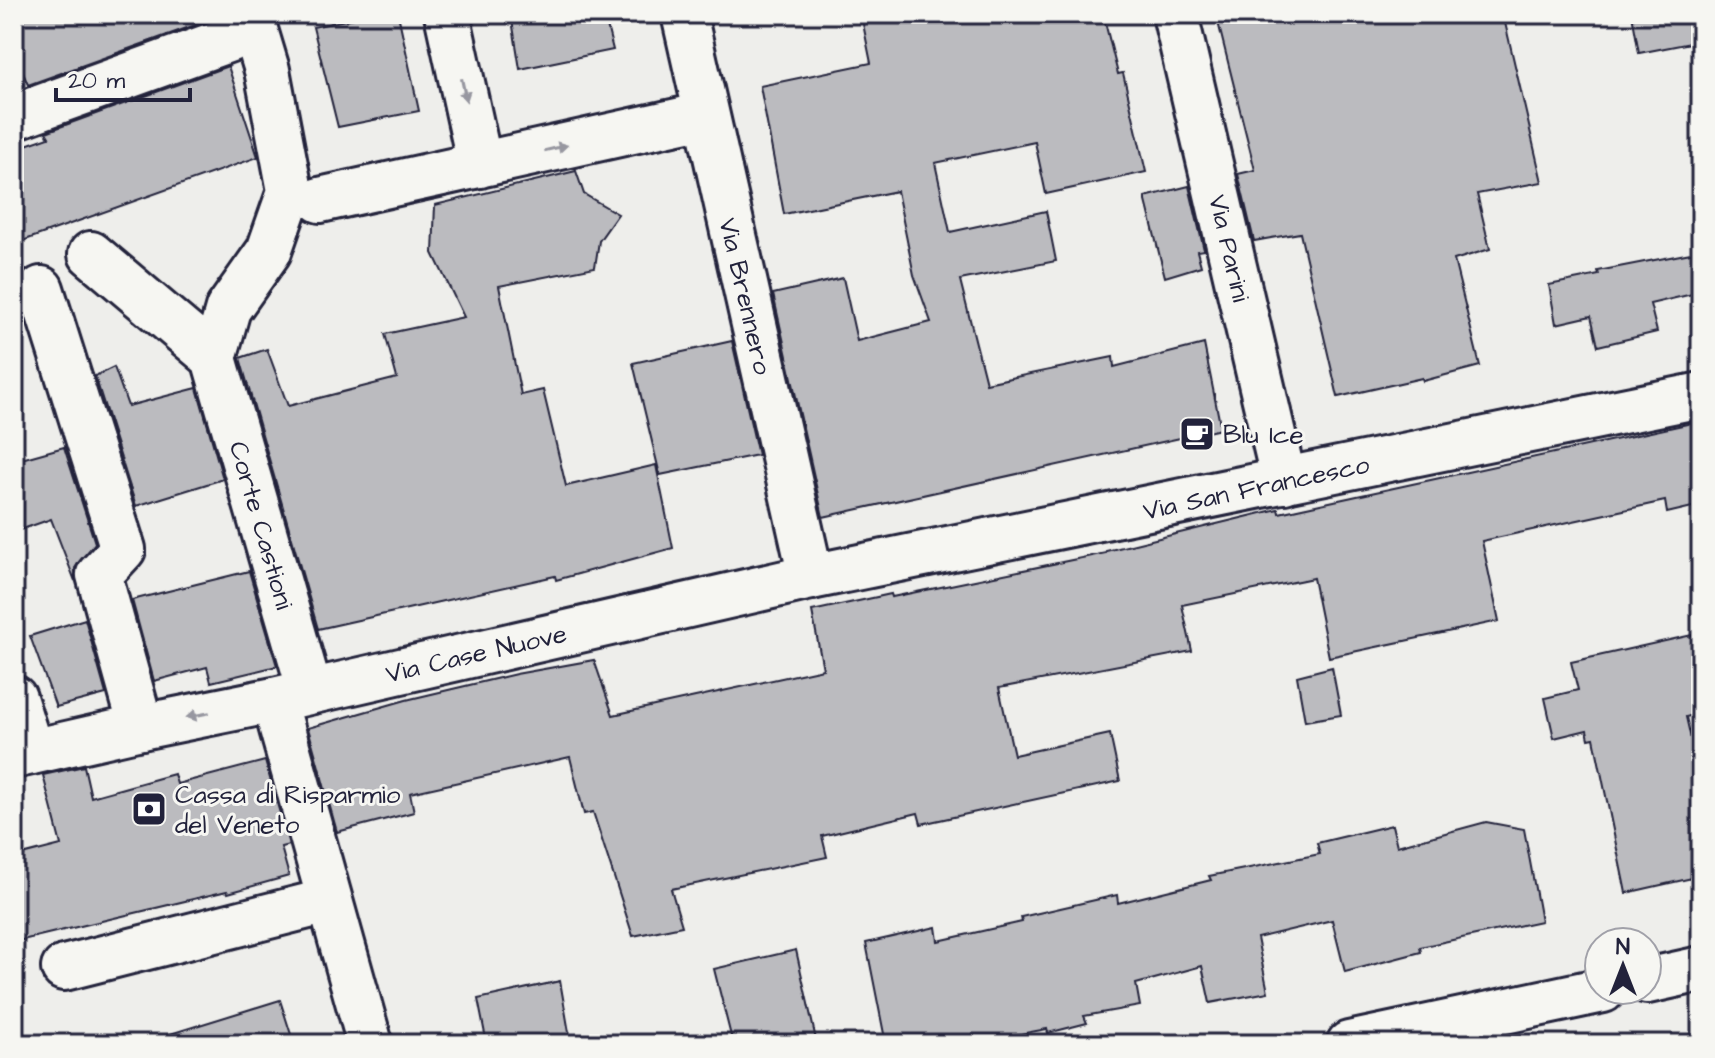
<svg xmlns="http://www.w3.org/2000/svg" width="1715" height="1058" font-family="'Architects Daughter',sans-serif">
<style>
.building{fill:#bbbbbf;stroke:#22223b;stroke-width:2}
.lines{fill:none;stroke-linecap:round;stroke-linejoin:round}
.minor-casing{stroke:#22223b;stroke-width:50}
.secondary-casing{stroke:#22223b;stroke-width:50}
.minor{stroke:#f6f6f2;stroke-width:44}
.secondary{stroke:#f6f6f2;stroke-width:44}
.oneway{fill:#9797a0}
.labels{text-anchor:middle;stroke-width:6;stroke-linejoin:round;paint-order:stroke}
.street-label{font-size:26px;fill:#22223b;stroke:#f6f6f2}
.poi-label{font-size:26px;fill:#22223b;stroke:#f6f6f2;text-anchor:start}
</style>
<rect width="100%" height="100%" fill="#eeeeeb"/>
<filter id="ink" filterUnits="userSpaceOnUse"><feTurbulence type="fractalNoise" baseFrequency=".0125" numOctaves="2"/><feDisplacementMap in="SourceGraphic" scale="16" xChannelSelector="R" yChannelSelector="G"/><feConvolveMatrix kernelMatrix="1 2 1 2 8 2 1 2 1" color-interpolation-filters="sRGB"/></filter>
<g filter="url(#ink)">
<path class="building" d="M 14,14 L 210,14 L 212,19 L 28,85 L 14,51 Z
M 373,14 L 398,14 L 419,111 L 338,127 L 313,27 Z
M 511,14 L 604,14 L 613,50 L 520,69 Z
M 861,14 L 1103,14 L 1118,74 L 1123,73 L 1146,172 L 1046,194 L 1035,142 L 935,163 L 950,232 L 1046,211 L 1056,261 L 960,280 L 986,383 L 1113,357 L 1114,367 L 1204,344 L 1221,429 L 823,517 L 773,294 L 843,278 L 857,341 L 931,322 L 914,275 L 897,191 L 784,214 L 760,86 L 871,63 Z
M 1216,14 L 1503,14 L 1542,182 L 1477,194 L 1490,249 L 1454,260 L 1480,366 L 1423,381 L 1422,378 L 1338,397 L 1300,233 L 1254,241 L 1238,174 L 1255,170 Z
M 1632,14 L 1701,14 L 1701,41 L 1639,53 Z
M 228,66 L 258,157 L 14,244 L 14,149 L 49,137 L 46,132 Z
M 576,171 L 584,194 L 618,214 L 599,241 L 595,267 L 499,286 L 521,395 L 543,390 L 566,486 L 656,465 L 673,548 L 556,580 L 555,576 L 318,629 L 240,358 L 267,349 L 288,406 L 397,378 L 385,334 L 464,317 L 433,253 L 435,205 Z
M 1189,186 L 1204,250 L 1197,251 L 1201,266 L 1165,277 L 1145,197 Z
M 1701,251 L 1701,292 L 1650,304 L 1657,332 L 1598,346 L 1591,316 L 1556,324 L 1549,285 L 1599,275 L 1598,271 Z
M 732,341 L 758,455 L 660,475 L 633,363 Z
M 114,367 L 128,406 L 197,388 L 223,479 L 136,506 L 95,376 Z
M 1701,421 L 1701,505 L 1667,513 L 1665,501 L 1482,541 L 1499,621 L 1329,657 L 1313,578 L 1182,605 L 1192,651 L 999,688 L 1014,755 L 1110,734 L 1120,781 L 921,824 L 918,813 L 822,836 L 827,857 L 671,889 L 682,926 L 633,936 L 593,812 L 584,814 L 570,757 L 410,793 L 414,812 L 337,832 L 308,728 L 406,700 L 516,674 L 594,660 L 613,715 L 823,669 L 812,611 L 891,594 L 892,597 L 1106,553 L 1106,551 L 1278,509 L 1279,513 Z
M 64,447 L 95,543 L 75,568 L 75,581 L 51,519 L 14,532 L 14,461 Z
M 249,571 L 277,666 L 211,682 L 207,667 L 154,681 L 132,600 Z
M 85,619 L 106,694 L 56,707 L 30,636 Z
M 1701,633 L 1701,713 L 1686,717 L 1701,782 L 1701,876 L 1626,893 L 1594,738 L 1589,739 L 1587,730 L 1554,738 L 1545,698 L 1578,690 L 1571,662 Z
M 1332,667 L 1341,715 L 1305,721 L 1297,676 Z
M 265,761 L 289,845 L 281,847 L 289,876 L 228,893 L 227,891 L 14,942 L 14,857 L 61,845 L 43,775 L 84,766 L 91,797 L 174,774 L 177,784 Z
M 1486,822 L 1524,829 L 1541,921 L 1420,947 L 1421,952 L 1345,972 L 1332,920 L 1257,938 L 1268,992 L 1210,1003 L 1202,966 L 1136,984 L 1140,1006 L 1084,1016 L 1087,1023 L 1048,1033 L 1047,1029 L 966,1044 L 886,1044 L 866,943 L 936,927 L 938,941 L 1022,922 L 1021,917 L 1117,895 L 1118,903 L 1211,880 L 1209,876 L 1320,854 L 1317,843 L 1392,825 L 1397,846 Z
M 796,950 L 817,1044 L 733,1044 L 714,969 Z
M 560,981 L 571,1044 L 487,1044 L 478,999 Z
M 280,1000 L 294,1044 L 168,1044 L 167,1035 Z"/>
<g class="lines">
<defs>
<path id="minor" d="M 447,14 L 480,165
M 684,14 L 811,577
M 1175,14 L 1284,481
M 14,117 L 255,30 L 267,70 L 290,191 L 269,251 L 228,309 L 214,358 L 310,691
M 320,200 L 705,115
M 91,254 L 214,358
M 41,289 L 123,549 L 99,575 L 141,727
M 14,698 L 31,752
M 64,968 L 328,901
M 1647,981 L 1701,969
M 1349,1044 L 1603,990"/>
<path id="secondary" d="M 274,700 L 370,1044
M 14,756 L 141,727 L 274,700 L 811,577 L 1701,395"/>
</defs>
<use href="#minor" class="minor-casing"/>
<use href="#secondary" class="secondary-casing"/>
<use href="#minor" class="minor"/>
<use href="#secondary" class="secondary"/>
</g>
<defs><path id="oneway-solid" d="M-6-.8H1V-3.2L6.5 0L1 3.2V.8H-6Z" transform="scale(2)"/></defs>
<g class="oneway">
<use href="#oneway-solid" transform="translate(464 90) rotate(78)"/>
<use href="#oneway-solid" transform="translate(556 148) rotate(-13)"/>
<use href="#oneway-solid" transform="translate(198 715) rotate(169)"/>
</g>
</g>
<defs>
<symbol id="cafe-square" viewBox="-11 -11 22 22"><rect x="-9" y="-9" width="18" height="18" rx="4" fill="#22223b" stroke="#f6f6f2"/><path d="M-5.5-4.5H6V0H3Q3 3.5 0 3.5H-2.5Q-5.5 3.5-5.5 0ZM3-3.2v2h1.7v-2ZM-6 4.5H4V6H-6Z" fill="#fff"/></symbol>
<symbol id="bank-square" viewBox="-11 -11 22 22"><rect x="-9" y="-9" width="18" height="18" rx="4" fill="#22223b" stroke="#f6f6f2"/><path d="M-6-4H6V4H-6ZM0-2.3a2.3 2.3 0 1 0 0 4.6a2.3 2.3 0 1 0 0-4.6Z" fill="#fff"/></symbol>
</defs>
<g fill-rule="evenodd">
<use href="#cafe-square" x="1177" y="414" width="40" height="40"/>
<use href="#bank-square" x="129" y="789" width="40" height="40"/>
</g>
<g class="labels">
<g class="street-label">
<text transform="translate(1230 248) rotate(77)" y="9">Via Parini</text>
<text transform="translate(746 296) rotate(77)" y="9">Via Brennero</text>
<text transform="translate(1256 487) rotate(-12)" y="9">Via San Francesco</text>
<text transform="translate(262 525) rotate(74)" y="9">Corte Castioni</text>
<text transform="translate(476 653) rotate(-13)" y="9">Via Case Nuove</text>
</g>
<g class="poi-label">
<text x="1223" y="443">Blu Ice</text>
<text x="175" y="803">Cassa di Risparmio<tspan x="175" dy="30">del Veneto</tspan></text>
</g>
</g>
<rect width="1715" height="1058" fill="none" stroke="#f6f6f2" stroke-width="48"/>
<rect x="24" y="24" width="1667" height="1010" fill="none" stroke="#22223b" stroke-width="3" filter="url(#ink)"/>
<g transform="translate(1623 966)"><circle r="38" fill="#f6f6f2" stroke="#a1a1a9" stroke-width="2"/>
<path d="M0-6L14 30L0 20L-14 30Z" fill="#22223b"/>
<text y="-12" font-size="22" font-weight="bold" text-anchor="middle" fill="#22223b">N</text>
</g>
<path d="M56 88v12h134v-12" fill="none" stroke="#22223b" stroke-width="4"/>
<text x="68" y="88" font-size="24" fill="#22223b" stroke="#f6f6f2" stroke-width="6" paint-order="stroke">20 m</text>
</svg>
